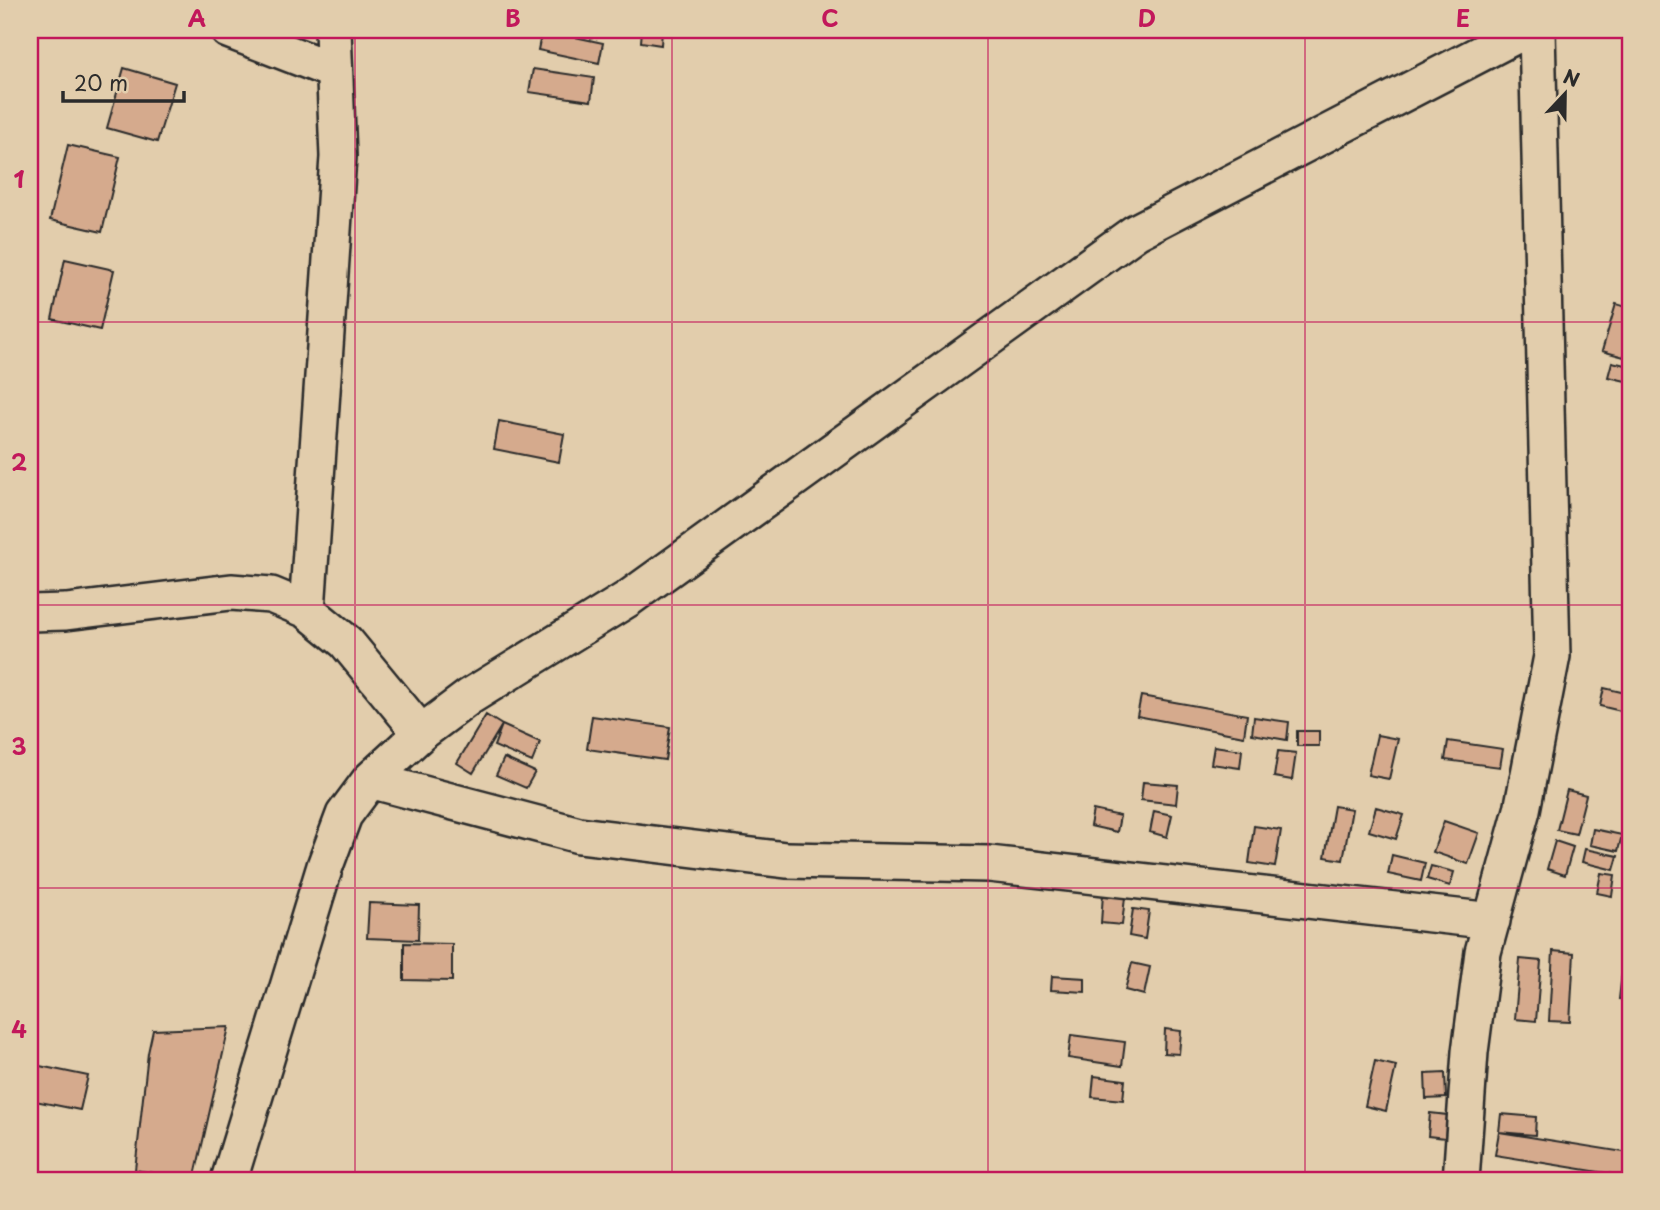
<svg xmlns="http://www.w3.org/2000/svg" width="1660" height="1210" font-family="'Playpen Sans',sans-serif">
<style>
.building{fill:#d5aa8d;stroke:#2b2b2b;stroke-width:2}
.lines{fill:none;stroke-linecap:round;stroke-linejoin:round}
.minor-casing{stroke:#2b2b2b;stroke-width:40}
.minor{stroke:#e2cdac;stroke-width:35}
.grid{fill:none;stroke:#c2185b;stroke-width:2;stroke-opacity:0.55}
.neatline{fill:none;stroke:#c2185b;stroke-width:2.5}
.grid-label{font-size:23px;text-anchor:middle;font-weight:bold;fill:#c2185b}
</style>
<rect width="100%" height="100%" fill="#e2cdac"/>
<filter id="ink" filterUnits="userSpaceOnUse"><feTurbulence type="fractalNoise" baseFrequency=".0143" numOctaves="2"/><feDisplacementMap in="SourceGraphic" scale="14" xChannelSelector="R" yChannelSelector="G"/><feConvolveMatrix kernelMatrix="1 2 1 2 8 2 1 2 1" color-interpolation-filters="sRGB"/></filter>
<g filter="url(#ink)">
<path class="building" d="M 542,30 L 603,43 L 599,63 L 538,50 Z
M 642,30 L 662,30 L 661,45 L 641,42 Z
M 124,68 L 175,83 L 157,142 L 107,128 Z
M 533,69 L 594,78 L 591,101 L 529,92 Z
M 68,145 L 120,157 L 102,232 L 50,220 Z
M 65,259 L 114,270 L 100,330 L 52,319 Z
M 1616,304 L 1630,308 L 1630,334 L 1624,357 L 1602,351 Z
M 30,311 L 38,311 L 37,379 L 30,379 Z
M 1612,362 L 1630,366 L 1630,382 L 1608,377 Z
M 499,421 L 564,434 L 559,462 L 494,449 Z
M 1604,688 L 1630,694 L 1629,713 L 1600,706 Z
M 1141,696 L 1247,715 L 1244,736 L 1137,716 Z
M 486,715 L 502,725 L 473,773 L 457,763 Z
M 592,716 L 670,727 L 665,760 L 587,749 Z
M 1254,717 L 1289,722 L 1287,740 L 1252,734 Z
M 502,725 L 540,742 L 532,762 L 494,746 Z
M 1297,731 L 1319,731 L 1319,746 L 1297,746 Z
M 1377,735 L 1398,739 L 1389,779 L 1368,775 Z
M 1448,741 L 1503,749 L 1500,767 L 1445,760 Z
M 1214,746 L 1242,750 L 1240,768 L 1211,764 Z
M 1278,751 L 1296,753 L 1292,780 L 1274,777 Z
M 504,758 L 535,772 L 526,788 L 496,775 Z
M 1143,782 L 1178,785 L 1176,804 L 1141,800 Z
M 1567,790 L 1586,795 L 1576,834 L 1557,830 Z
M 1334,806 L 1352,809 L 1343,860 L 1325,857 Z
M 1376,807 L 1404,815 L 1396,839 L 1369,831 Z
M 1093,810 L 1120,816 L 1117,832 L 1090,826 Z
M 1154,811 L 1172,815 L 1167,837 L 1150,832 Z
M 1444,821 L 1479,833 L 1468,864 L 1433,852 Z
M 1254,826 L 1281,830 L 1275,867 L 1249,863 Z
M 1593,829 L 1622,835 L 1618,851 L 1590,845 Z
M 1555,841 L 1573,847 L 1565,875 L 1547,869 Z
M 1585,849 L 1618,856 L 1614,870 L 1582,862 Z
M 1392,855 L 1425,863 L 1421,881 L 1388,874 Z
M 1431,866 L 1454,872 L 1450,886 L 1427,879 Z
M 1601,873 L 1615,875 L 1612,896 L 1597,893 Z
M 1103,894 L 1125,897 L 1122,925 L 1101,923 Z
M 369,903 L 419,905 L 418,940 L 367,938 Z
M 1133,909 L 1149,911 L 1145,939 L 1129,936 Z
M 404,943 L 452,944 L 452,981 L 404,980 Z
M 1553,951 L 1574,953 L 1570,1022 L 1549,1021 Z
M 1624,956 L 1630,957 L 1630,1000 L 1619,999 Z
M 1520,959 L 1541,961 L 1536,1021 L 1515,1019 Z
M 1132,963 L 1150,967 L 1144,995 L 1125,990 Z
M 1052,976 L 1085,978 L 1085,992 L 1051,990 Z
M 229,1027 L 194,1180 L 135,1170 L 148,1053 L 153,1030 Z
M 1165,1029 L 1181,1031 L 1179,1054 L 1164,1053 Z
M 1071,1035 L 1125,1042 L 1122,1066 L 1068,1058 Z
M 1375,1061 L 1396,1066 L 1386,1111 L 1365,1106 Z
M 30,1064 L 88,1076 L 80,1110 L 30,1100 Z
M 1445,1073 L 1446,1098 L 1426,1099 L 1425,1074 Z
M 1094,1076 L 1125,1080 L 1123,1100 L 1092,1097 Z
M 1430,1113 L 1447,1115 L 1445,1138 L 1428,1136 Z
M 1501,1114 L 1536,1117 L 1535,1135 L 1499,1132 Z
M 1499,1132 L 1630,1153 L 1630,1177 L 1495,1155 Z"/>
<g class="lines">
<defs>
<path id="minor" d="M 228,30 L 334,71
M 307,610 L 338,157 L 333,30
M 30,613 L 66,612 L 231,592 L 271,595 L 307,610 L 346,642 L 421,733
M 370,780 L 579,835 L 786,860 L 989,864 L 1492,921
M 229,1180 L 325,866 L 344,815 L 370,780 L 421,733 L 469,697 L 629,598 L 1136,232 L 1526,30
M 1461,1180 L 1470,1052 L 1483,952 L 1522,810 L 1552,656 L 1537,30"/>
</defs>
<use href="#minor" class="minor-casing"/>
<use href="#minor" class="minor"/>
</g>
</g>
<path class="grid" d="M 355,30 L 355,1180M 672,30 L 672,1180M 988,30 L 988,1180M 1305,30 L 1305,1180M 30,322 L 1630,322M 30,605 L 1630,605M 30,888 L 1630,888"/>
<rect width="1660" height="1210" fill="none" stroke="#e2cdac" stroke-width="77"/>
<g transform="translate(1565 94) rotate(22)" stroke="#e2cdac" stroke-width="5" paint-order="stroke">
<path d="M0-5L12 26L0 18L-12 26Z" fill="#2b2b2b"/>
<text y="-10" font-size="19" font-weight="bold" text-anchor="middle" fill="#2b2b2b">N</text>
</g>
<path d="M63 91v10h121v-10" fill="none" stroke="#2b2b2b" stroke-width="3.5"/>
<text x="74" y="91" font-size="21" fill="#2b2b2b" stroke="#e2cdac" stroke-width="5" paint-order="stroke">20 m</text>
<rect x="38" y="38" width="1584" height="1134" class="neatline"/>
<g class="grid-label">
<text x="197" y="27">A</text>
<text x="513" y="27">B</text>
<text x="830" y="27">C</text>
<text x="1147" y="27">D</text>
<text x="1463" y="27">E</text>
<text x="19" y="188">1</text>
<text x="19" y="471">2</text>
<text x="19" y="755">3</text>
<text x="19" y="1038">4</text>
</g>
</svg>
